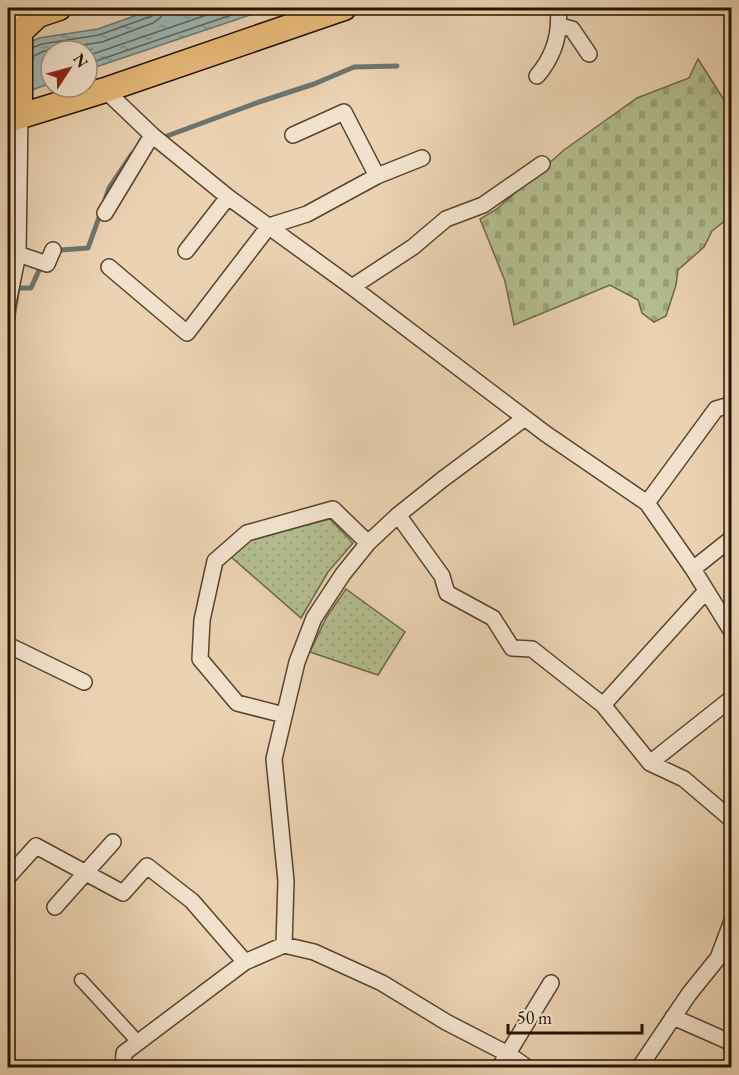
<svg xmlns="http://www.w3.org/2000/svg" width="739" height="1075" font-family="'EB Garamond',serif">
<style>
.cemetery{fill:url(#cemetery-stones);stroke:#6d6848;stroke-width:1.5}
.park{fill:url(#park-dots);stroke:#6d6848;stroke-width:1.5}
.water{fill:url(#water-ripples);stroke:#6d756d;stroke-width:1.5}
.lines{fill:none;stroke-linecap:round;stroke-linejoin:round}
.shore{stroke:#61655a;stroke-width:1.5}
.stream{stroke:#6d756d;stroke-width:5}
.pedestrian-casing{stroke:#58442c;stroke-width:15}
.minor-casing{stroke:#58442c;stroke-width:18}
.primary-casing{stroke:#271400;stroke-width:27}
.pedestrian{stroke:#f2e2cd;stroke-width:12}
.minor{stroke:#f2e2cd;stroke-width:15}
.primary{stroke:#e6b979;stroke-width:24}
</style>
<defs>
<pattern id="cemetery-stones" width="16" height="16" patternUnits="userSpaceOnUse" patternTransform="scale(1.5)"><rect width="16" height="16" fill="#b3bd8f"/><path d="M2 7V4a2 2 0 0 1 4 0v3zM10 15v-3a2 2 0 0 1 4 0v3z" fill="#9aa27a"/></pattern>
<pattern id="park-dots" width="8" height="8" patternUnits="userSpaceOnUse" patternTransform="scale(1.5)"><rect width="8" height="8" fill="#b3bd8f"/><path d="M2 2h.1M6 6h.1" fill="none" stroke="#9aa27a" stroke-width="1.8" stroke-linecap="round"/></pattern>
<pattern id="water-ripples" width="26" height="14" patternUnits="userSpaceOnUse" patternTransform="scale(1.5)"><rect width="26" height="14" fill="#9bb6b5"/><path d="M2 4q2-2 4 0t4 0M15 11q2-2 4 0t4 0" fill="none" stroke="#7e9391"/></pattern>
</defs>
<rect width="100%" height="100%" fill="#ebd2b2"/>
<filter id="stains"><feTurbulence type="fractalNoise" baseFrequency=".00333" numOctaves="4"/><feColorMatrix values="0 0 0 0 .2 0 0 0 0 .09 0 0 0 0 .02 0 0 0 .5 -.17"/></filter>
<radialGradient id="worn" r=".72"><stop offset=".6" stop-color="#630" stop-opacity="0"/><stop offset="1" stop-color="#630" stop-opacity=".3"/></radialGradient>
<path class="cemetery" d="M 698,59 L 731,111 L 731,216 L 712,231 L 704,247 L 678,270 L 676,285 L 666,316 L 654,322 L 642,313 L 638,300 L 610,285 L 514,325 L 505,281 L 480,219 L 497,209 L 564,150 L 637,98 L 689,78 Z"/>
<path class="park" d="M 330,519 L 353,543 L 328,572 L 301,618 L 231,557 L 250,539 Z
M 346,589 L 405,632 L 378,675 L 310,652 L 326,618 Z"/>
<path class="water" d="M 157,8 L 271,8 L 87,70 L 87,51 L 51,51 L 51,83 L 8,99 L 8,52 L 39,38 L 98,29 Z"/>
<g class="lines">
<path class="shore" d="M 34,47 L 42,44 L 99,35 L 152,16 L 156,8
M 34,56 L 44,51 L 102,42 L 153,23 L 161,17 L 163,8
M 87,56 L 227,8
M 87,64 L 252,8"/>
<path class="stream" d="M 167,136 L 259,102 L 314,84 L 354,67 L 397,66
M 104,203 L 109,188 L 132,154
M 61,250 L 88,248 L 101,212
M 8,349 L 18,288 L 31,288 L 40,268"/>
<defs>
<path id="pedestrian" d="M 81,980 L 139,1043"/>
<path id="minor" d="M 18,8 L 20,32
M 560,26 L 572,29 L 589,54
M 537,76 C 554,56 561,34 558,8
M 105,90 L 152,135 L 228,197 L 352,287 L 546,434 L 647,503 L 693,569 L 732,632
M 293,135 L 344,112 L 377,176
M 105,213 L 152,135
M 186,251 L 228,197
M 18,254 L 47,264 L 53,250
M 109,267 L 187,333 L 269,226 L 307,214 L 377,176 L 422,158
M 352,287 L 413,247 L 446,219 L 483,205 L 542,164
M 8,303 L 18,254 L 20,115
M 647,503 L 716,409 L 730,405 L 732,407
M 398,515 L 442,576 L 447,593 L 493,618 L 512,648 L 532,649 L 603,705 L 650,763 L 684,779 L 732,820
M 693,569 L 732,538
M 8,645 L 84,682
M 603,705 L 706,591
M 284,715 L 237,703 L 200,659 L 202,620 L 215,561 L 247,533 L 333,509 L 368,543
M 650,763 L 732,698
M 8,877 L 36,846 L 123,893 L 147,866 L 192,901 L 245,962
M 55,907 L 113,842
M 284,945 L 286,881 L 274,759 L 297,662 L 314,618 L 343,574 L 368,543 L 398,515 L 443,479 L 525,418
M 673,1017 L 732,1043
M 123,1068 L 124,1053 L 245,962 L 284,945 L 314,952 L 382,983 L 446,1022 L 508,1054 L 528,1068
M 499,1068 L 551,983
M 639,1068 L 689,994 L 718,958 L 732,921"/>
<path id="primary" d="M 20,115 L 20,32 L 38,15 L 59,8
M 8,120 L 105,90 L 344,8"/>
</defs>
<use href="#pedestrian" class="pedestrian-casing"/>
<use href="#minor" class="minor-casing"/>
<use href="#primary" class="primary-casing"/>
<use href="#pedestrian" class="pedestrian"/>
<use href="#minor" class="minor"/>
<use href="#primary" class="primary"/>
</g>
<rect width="739" height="1075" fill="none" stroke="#ebd2b2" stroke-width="30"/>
<rect x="9" y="9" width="721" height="1057" fill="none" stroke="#271400" stroke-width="3"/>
<rect x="15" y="15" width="709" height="1045" fill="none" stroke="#271400" stroke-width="1.5"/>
<g transform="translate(69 69) rotate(54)"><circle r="28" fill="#f2e2cd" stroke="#a1907b" stroke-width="1.5"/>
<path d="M0-4.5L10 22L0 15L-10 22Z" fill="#8f2418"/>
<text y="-9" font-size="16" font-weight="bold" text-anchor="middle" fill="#271400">N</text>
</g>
<path d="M508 1024v9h134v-9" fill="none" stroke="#271400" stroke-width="3"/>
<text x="517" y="1024" font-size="18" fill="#271400" stroke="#f2e2cd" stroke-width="4.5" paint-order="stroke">50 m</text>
<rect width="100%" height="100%" filter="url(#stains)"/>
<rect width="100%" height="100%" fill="url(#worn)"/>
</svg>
